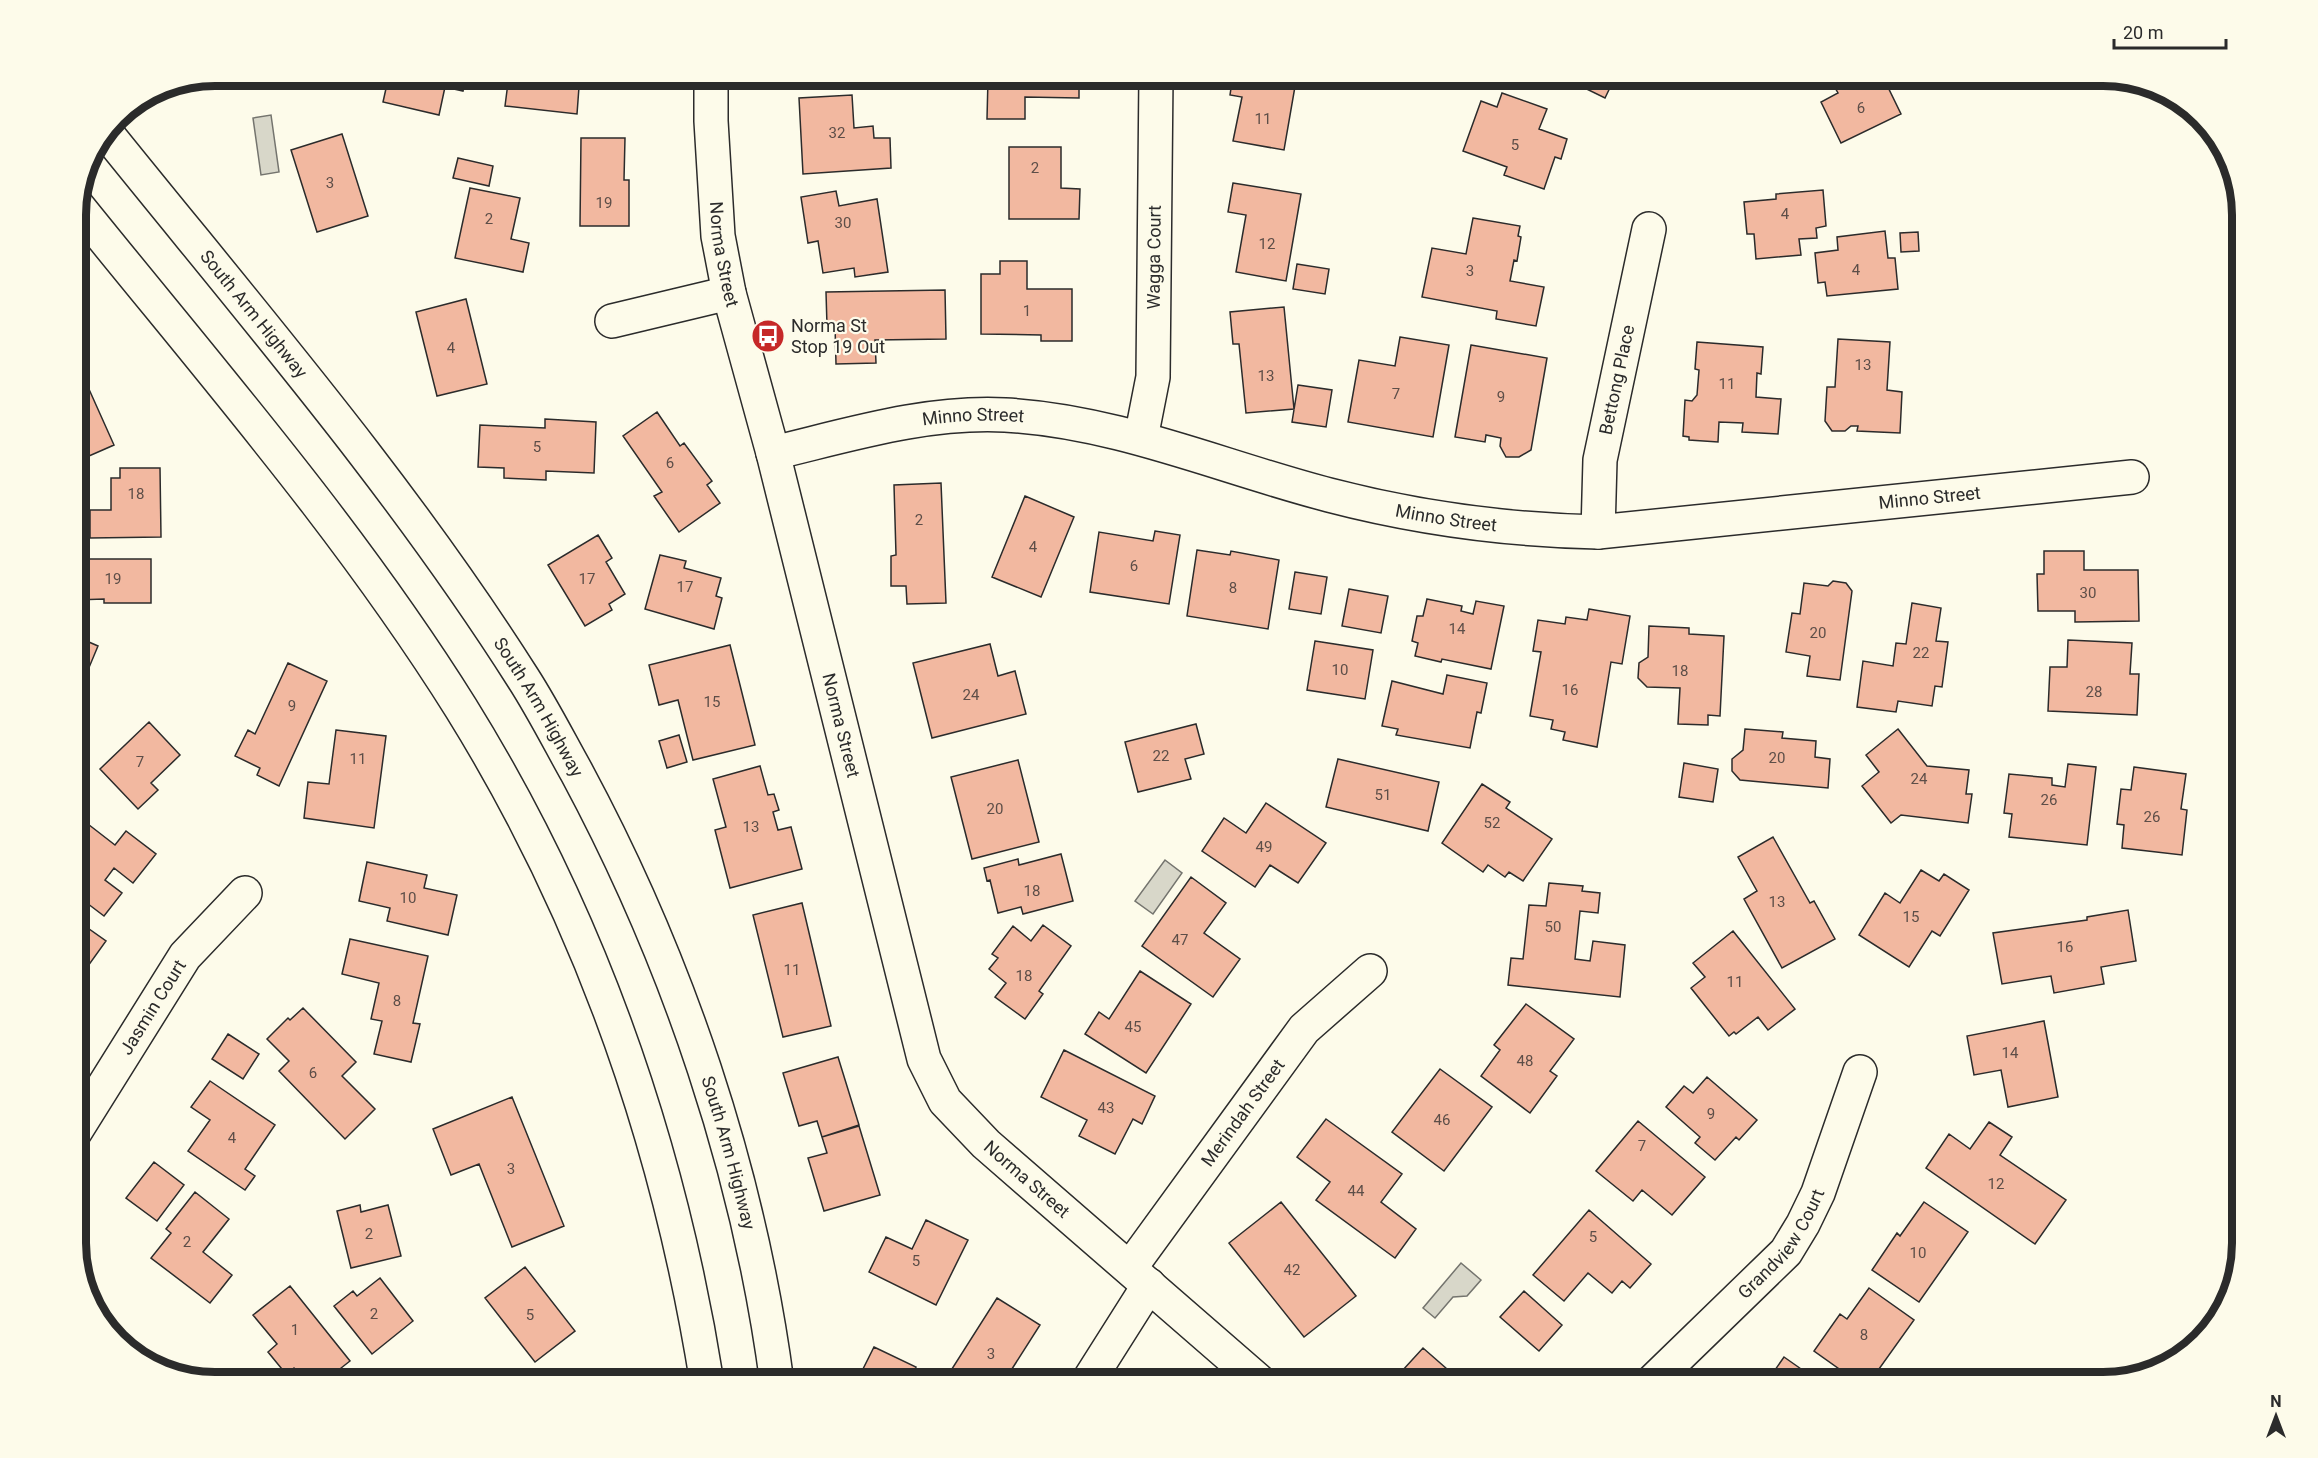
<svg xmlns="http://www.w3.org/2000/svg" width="2318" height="1458" font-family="Roboto,sans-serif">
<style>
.water{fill:#d8d7c9;stroke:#74746e;stroke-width:1.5}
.building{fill:#f2b8a0;stroke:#2b2b2b;stroke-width:1.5}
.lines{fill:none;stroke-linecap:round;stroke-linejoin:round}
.minor-casing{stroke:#2b2b2b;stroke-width:36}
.major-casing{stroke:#2b2b2b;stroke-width:36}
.minor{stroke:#fdfbea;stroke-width:33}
.major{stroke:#fdfbea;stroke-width:33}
.labels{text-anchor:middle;stroke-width:4.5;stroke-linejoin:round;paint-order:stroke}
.number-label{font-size:15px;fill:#5d4e48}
.street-label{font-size:18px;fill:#2b2b2b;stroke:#fdfbea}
.poi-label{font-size:18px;fill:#2b2b2b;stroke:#fdfbea;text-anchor:start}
.rim{fill:none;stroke:#2b2b2b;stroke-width:8}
</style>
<rect width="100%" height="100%" fill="#fdfbea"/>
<path class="water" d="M 271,115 L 279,172 L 261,175 L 253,118 Z
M 1165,860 L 1182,873 L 1153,914 L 1135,901 Z
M 1461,1263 L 1481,1280 L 1467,1296 L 1453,1297 L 1435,1318 L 1423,1308 Z"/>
<path class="building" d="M 389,75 L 467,75 L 463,91 L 445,87 L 439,115 L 383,102 Z
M 509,75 L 568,75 L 567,85 L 579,87 L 577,114 L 505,106 Z
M 975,75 L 1079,75 L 1079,98 L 1025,97 L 1025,119 L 987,119 L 988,79 L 975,79 Z
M 1233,75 L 1297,75 L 1284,150 L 1233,141 L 1242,97 L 1230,95 Z
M 1558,75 L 1616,75 L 1605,98 Z
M 1837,75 L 1882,75 L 1901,114 L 1841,143 L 1821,102 L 1838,93 L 1830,79 Z
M 1502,93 L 1547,109 L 1539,129 L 1567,139 L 1561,159 L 1555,157 L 1544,189 L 1504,175 L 1507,167 L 1463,151 L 1481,101 L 1497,107 Z
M 852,95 L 854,128 L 873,126 L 874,138 L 890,138 L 891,168 L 803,174 L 799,98 Z
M 342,134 L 368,216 L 317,232 L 291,150 Z
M 581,138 L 625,138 L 624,180 L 629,180 L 629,226 L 580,226 Z
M 1009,147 L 1061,147 L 1061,188 L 1080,189 L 1079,219 L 1009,219 Z
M 458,158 L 493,166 L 489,186 L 453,178 Z
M 1233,183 L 1301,194 L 1286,281 L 1236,272 L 1246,215 L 1228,212 Z
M 470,188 L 520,198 L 511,239 L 529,243 L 523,272 L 455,258 Z
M 1823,190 L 1826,226 L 1816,228 L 1817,238 L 1799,239 L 1801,255 L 1756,259 L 1754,234 L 1747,234 L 1744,202 L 1776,199 L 1776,194 Z
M 836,191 L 839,206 L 877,199 L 888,272 L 855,277 L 854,268 L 823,273 L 818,241 L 808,243 L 801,197 Z
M 1473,218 L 1520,226 L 1518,236 L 1521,237 L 1517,261 L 1514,260 L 1510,281 L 1544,287 L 1536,326 L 1496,319 L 1497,311 L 1422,297 L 1432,248 L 1466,254 Z
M 1885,231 L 1888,258 L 1895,258 L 1898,289 L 1827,296 L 1825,282 L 1818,283 L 1815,253 L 1838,250 L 1837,237 Z
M 1918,232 L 1919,251 L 1901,252 L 1900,233 Z
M 1000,261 L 1027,261 L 1027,289 L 1072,289 L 1072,341 L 1041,341 L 1041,335 L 981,334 L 981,274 L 1000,274 Z
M 1297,264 L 1329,269 L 1325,294 L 1293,289 Z
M 945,290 L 946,339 L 875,340 L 876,363 L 836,364 L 835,325 L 827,326 L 826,292 Z
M 466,299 L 487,384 L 437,396 L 416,312 Z
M 1284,307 L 1294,409 L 1246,413 L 1239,344 L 1233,344 L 1230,312 Z
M 1400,337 L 1449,345 L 1433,437 L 1348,422 L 1359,360 L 1395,366 Z
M 1838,339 L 1890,342 L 1887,390 L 1902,392 L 1900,433 L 1857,431 L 1858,426 L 1851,426 L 1845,431 L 1832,431 L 1825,421 L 1827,387 L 1835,387 Z
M 1697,342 L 1763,347 L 1761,374 L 1757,373 L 1756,397 L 1781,399 L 1778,434 L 1742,432 L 1743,423 L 1719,422 L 1718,442 L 1689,440 L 1689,437 L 1683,436 L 1685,400 L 1692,401 L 1697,395 L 1699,370 L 1695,369 Z
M 1471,345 L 1547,358 L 1531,450 L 1519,457 L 1506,457 L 1500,446 L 1501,438 L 1486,435 L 1485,442 L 1455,437 Z
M 1298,385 L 1332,390 L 1326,427 L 1292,422 Z
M 88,387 L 114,445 L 89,456 L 85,447 L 75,451 L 75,393 Z
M 657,412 L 680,446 L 684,443 L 712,481 L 707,485 L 720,503 L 679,532 L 654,496 L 662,492 L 623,436 Z
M 545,419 L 596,422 L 594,473 L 546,471 L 546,480 L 504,478 L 504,468 L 478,467 L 480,425 L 545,428 Z
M 120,468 L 160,468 L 161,537 L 90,538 L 90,510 L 111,510 L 111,478 L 120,478 Z
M 941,483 L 946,603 L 907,604 L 906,586 L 891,586 L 891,556 L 896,555 L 894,485 Z
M 1025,496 L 1074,517 L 1041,597 L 992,577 Z
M 1155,531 L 1180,535 L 1169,604 L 1090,592 L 1099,532 L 1153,541 Z
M 598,535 L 612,558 L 606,562 L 625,594 L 609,604 L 612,610 L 585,626 L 548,565 Z
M 1197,550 L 1230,555 L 1231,551 L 1279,560 L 1268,629 L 1187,616 Z
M 2044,551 L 2084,551 L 2084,570 L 2138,570 L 2139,621 L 2075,622 L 2075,611 L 2038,611 L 2037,574 L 2044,574 Z
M 660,555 L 686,561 L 684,568 L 721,578 L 716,596 L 722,598 L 714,629 L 645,609 Z
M 75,559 L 151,559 L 151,603 L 104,603 L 104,599 L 75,600 Z
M 1295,572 L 1327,577 L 1321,614 L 1289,609 Z
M 1833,581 L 1846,583 L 1852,591 L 1840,680 L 1807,676 L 1810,656 L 1786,652 L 1792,613 L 1800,614 L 1804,583 L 1828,586 Z
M 1349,589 L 1388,596 L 1381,633 L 1342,626 Z
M 1427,599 L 1462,606 L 1461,611 L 1473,614 L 1476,601 L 1504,606 L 1491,669 L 1442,659 L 1441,662 L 1415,656 L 1418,643 L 1412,641 L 1417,616 L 1423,616 Z
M 1912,603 L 1941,608 L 1936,641 L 1948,642 L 1942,687 L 1935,686 L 1932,706 L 1898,701 L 1896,712 L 1857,707 L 1863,661 L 1893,666 L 1896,643 L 1906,644 Z
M 1589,609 L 1630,616 L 1622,664 L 1611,662 L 1597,747 L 1563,740 L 1565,732 L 1551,729 L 1553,720 L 1530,716 L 1541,652 L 1533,651 L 1538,620 L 1565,624 L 1566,617 L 1587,620 Z
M 1649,626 L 1689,628 L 1689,634 L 1724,636 L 1720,716 L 1708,715 L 1708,725 L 1678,724 L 1680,688 L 1647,687 L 1638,678 L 1639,663 L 1648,657 Z
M 75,636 L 98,646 L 75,701 Z
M 2068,640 L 2132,643 L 2130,674 L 2139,674 L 2137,715 L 2048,711 L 2050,667 L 2067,667 Z
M 1315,641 L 1373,650 L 1365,699 L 1307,690 Z
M 990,644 L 998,676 L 1015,671 L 1026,714 L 932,738 L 913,663 Z
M 730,645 L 755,745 L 693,760 L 678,700 L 659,705 L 649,665 Z
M 288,663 L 327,681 L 279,786 L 257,775 L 260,768 L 235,756 L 248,730 L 255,734 Z
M 1447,675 L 1487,683 L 1481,713 L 1477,712 L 1470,748 L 1396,735 L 1398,729 L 1382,726 L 1392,681 L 1443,694 Z
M 149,722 L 180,755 L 151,783 L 158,790 L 138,809 L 100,769 Z
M 1196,724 L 1204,754 L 1185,759 L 1191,779 L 1138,792 L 1125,742 Z
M 1745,729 L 1783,732 L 1782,738 L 1816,741 L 1815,757 L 1830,759 L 1828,788 L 1740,780 L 1732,771 L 1732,759 L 1743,750 Z
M 1898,729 L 1927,766 L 1969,770 L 1966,794 L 1972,794 L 1968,823 L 1901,815 L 1891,823 L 1862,786 L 1879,772 L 1866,755 Z
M 336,730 L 386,736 L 374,828 L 304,818 L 308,782 L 329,784 Z
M 679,735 L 687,762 L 667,768 L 659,741 Z
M 1338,759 L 1439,782 L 1428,831 L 1326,807 Z
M 1018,760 L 1039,842 L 972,859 L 951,777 Z
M 1684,763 L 1718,769 L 1713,802 L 1679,797 Z
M 2068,764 L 2096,767 L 2087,845 L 2009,837 L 2012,814 L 2004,813 L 2009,774 L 2052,778 L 2052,785 L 2065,787 Z
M 760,766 L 768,795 L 774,794 L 779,810 L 773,812 L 778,830 L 791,827 L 802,869 L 730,888 L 715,830 L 726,827 L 713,779 Z
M 2134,767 L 2186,774 L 2181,809 L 2187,810 L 2182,855 L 2122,848 L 2124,825 L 2117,824 L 2121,789 L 2131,790 Z
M 1482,784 L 1510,802 L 1506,808 L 1552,839 L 1523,881 L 1509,872 L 1505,877 L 1488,865 L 1483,872 L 1442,843 Z
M 1266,803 L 1326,843 L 1298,883 L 1270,865 L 1255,887 L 1202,851 L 1224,818 L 1246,833 Z
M 75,814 L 115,845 L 126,831 L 156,854 L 133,883 L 114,868 L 105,880 L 122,893 L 104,916 L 75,894 Z
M 1773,837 L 1810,903 L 1814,901 L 1835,939 L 1782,968 L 1744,899 L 1757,891 L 1738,857 Z
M 1061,854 L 1073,901 L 1023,914 L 1021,907 L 998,913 L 990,880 L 987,881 L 984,868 L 1018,859 L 1019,865 Z
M 367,862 L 427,875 L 424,888 L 457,895 L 448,935 L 387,921 L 390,908 L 359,901 Z
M 1921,870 L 1939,881 L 1944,874 L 1969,890 L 1940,936 L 1932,931 L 1909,967 L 1859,935 L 1885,893 L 1900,903 Z
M 1191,877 L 1226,903 L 1204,933 L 1240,959 L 1213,997 L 1142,946 Z
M 1549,883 L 1583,886 L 1582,891 L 1600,893 L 1598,913 L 1580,911 L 1575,959 L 1590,961 L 1593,941 L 1625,945 L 1620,997 L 1508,985 L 1511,958 L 1523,959 L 1529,905 L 1546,906 Z
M 802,903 L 831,1026 L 783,1037 L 753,915 Z
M 2128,910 L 2136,961 L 2101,967 L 2104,984 L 2054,993 L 2051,976 L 2002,984 L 1993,933 L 2087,920 L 2087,917 Z
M 75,919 L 106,941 L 88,966 L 75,957 Z
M 1043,925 L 1071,946 L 1039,991 L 1043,994 L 1025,1019 L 995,997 L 1006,983 L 989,969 L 998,958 L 992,954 L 1013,926 L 1031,941 Z
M 1733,931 L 1795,1009 L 1768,1030 L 1758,1017 L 1736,1034 L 1734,1032 L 1729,1036 L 1691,988 L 1705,977 L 1693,963 Z
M 350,939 L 428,956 L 413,1023 L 420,1024 L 411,1062 L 374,1054 L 382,1021 L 371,1019 L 379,983 L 342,974 Z
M 1140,971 L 1191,1004 L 1146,1073 L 1085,1034 L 1099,1012 L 1109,1019 Z
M 1526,1004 L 1574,1039 L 1550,1071 L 1557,1076 L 1530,1113 L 1481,1076 L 1500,1050 L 1494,1045 Z
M 303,1008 L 356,1062 L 342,1076 L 375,1109 L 345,1139 L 279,1071 L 289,1061 L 267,1039 L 288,1018 L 290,1020 Z
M 2044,1021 L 2058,1097 L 2008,1107 L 2001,1070 L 1974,1075 L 1967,1036 Z
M 228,1034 L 259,1054 L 243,1079 L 212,1059 Z
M 1064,1050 L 1155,1096 L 1142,1124 L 1133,1119 L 1115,1154 L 1079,1136 L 1087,1120 L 1041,1097 Z
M 838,1057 L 859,1125 L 822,1137 L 817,1121 L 799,1126 L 783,1073 Z
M 1440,1069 L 1492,1107 L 1444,1171 L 1392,1132 Z
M 1707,1077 L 1757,1120 L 1739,1140 L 1736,1137 L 1715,1160 L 1695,1143 L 1700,1137 L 1666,1107 L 1684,1086 L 1693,1093 Z
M 210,1081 L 275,1125 L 245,1169 L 255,1176 L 245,1190 L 188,1151 L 210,1120 L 191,1107 Z
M 512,1097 L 564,1226 L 512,1247 L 479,1164 L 451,1175 L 433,1129 Z
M 1326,1119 L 1402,1174 L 1381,1202 L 1416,1229 L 1395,1258 L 1316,1200 L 1330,1182 L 1297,1157 Z
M 1638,1121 L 1705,1177 L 1672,1215 L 1642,1190 L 1633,1201 L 1596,1171 Z
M 1989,1122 L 2012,1137 L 2000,1155 L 2066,1200 L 2035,1244 L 1926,1168 L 1949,1134 L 1970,1149 Z
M 859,1126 L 880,1195 L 824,1211 L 808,1158 L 827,1153 L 822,1137 Z
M 154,1162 L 184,1185 L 157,1221 L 126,1198 Z
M 195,1192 L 229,1219 L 203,1252 L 232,1275 L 210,1303 L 151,1258 L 171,1233 L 166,1229 Z
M 1281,1202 L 1356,1296 L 1304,1337 L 1229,1243 Z
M 1924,1202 L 1968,1232 L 1919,1302 L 1872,1270 L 1897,1233 L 1900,1236 Z
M 360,1205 L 361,1212 L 388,1205 L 401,1256 L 351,1268 L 337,1211 Z
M 1589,1210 L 1651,1264 L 1630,1288 L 1622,1281 L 1612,1293 L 1588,1273 L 1564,1301 L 1533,1275 Z
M 926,1220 L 968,1240 L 936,1305 L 869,1272 L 886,1237 L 912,1249 Z
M 525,1267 L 575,1331 L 535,1362 L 485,1298 Z
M 380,1278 L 413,1321 L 372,1354 L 334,1306 L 353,1291 L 357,1296 Z
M 290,1286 L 350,1361 L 322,1383 L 306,1383 L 294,1368 L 286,1374 L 268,1352 L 277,1344 L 253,1315 Z
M 1869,1288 L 1914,1320 L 1869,1383 L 1859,1383 L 1814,1351 L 1840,1314 L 1847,1319 Z
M 1524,1291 L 1562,1325 L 1539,1351 L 1500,1317 Z
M 997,1298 L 1040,1325 L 1003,1383 L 943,1383 Z
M 124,1338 L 149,1365 L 144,1364 L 121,1341 Z
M 874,1347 L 916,1367 L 908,1383 L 878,1383 L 880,1378 L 863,1369 Z
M 1423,1348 L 1463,1383 L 1391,1383 Z
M 1784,1357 L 1821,1383 L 1766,1383 Z"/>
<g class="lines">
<defs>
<g id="minor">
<path id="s1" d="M 711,75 L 711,121 L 718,236 L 729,293 L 773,453 L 924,1059 L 945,1101 L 986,1144 L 1261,1383"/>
<path d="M 612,321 L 729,293"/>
<path id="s2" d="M 1141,438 L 1153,377 L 1156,75"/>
<path id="s3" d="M 773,453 C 849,435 925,411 1005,415 C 1117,421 1221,467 1329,495 C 1417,518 1507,530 1598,532 L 2132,477"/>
<path id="s4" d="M 1598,532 L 1600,460 L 1649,229"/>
<path id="s5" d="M 75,1132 L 185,956 L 245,893"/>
<path id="s6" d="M 1130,1268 L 1304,1029 L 1370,971"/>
<path d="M 1087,1383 L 1149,1285"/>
<path id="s7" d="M 1651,1383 L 1786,1252 L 1803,1224 L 1818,1193 L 1860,1072"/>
</g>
<g id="major">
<path id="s8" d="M 105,131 C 249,310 400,484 523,678 C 543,709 559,741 577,773 C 678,961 749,1171 777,1383"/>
<path d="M 76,204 C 208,368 349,529 461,708 C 589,914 669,1144 707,1383"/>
</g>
</defs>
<use href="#minor" class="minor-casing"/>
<use href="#major" class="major-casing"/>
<use href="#minor" class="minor"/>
<use href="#major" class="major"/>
</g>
<defs>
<symbol id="bus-disc" viewBox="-11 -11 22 22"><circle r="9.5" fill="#c62828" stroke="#fdfbea"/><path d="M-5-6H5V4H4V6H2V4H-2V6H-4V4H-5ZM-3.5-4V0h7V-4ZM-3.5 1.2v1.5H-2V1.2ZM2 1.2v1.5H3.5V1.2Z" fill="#fff"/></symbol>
</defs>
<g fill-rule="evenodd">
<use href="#bus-disc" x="749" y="317" width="38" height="38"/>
</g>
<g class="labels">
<g class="number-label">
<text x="1861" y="113">6</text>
<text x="1263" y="124">11</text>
<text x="837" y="138">32</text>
<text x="1515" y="150">5</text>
<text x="1035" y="173">2</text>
<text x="330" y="188">3</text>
<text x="604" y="208">19</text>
<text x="1785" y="219">4</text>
<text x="489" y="224">2</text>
<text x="843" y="228">30</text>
<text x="1267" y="249">12</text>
<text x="1856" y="275">4</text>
<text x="1470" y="276">3</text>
<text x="1027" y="316">1</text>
<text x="451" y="353">4</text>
<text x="1863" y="370">13</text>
<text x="1266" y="381">13</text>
<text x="1727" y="389">11</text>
<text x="1396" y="399">7</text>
<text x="1501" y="402">9</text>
<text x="537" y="452">5</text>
<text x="670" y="468">6</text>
<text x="136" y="499">18</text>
<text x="919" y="525">2</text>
<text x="1033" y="552">4</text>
<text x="1134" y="571">6</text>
<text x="113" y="584">19</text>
<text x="587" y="584">17</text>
<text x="685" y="592">17</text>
<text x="1233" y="593">8</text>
<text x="2088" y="598">30</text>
<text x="1457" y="634">14</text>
<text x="1818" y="638">20</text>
<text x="1921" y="658">22</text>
<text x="1340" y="675">10</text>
<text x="1680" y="676">18</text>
<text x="1570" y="695">16</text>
<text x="2094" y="697">28</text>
<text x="971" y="700">24</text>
<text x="712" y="707">15</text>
<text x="292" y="711">9</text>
<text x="1161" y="761">22</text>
<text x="1777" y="763">20</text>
<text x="358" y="764">11</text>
<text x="140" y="767">7</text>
<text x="1919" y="784">24</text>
<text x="1383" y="800">51</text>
<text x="2049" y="805">26</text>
<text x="995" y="814">20</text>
<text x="2152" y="822">26</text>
<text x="1492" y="828">52</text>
<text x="751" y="832">13</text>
<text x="1264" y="852">49</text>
<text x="1032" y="896">18</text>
<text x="408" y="903">10</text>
<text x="1777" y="907">13</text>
<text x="1911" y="922">15</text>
<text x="1553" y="932">50</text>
<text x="1180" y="945">47</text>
<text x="2065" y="952">16</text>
<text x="792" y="975">11</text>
<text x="1024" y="981">18</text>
<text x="1735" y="987">11</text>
<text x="397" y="1006">8</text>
<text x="1133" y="1032">45</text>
<text x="2010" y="1058">14</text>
<text x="1525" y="1066">48</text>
<text x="313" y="1078">6</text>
<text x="1106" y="1113">43</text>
<text x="1711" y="1119">9</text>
<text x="1442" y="1125">46</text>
<text x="232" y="1143">4</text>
<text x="1642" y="1151">7</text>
<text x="511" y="1174">3</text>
<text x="1996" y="1189">12</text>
<text x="1356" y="1196">44</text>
<text x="369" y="1239">2</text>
<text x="1593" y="1242">5</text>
<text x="187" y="1247">2</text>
<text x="1918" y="1258">10</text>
<text x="916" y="1266">5</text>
<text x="1292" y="1275">42</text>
<text x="374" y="1319">2</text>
<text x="530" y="1320">5</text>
<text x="295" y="1335">1</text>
<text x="1864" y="1340">8</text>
<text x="991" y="1359">3</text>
</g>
<g class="street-label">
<text dy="6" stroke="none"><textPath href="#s1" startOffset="180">Norma Street</textPath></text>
<text dy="6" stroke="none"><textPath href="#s2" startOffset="182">Wagga Court</textPath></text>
<text dy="6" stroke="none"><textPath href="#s8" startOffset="236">South Arm Highway</textPath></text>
<text dy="6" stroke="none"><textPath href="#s4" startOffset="154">Bettong Place</textPath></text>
<text dy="6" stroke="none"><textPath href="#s3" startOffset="204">Minno Street</textPath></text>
<text dy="6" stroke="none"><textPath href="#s3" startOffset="1176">Minno Street</textPath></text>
<text dy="6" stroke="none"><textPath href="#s3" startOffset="690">Minno Street</textPath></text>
<text dy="6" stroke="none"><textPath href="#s8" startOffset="722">South Arm Highway</textPath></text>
<text dy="6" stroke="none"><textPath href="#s1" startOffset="666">Norma Street</textPath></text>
<text dy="6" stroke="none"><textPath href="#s5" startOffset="147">Jasmin Court</textPath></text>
<text dy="6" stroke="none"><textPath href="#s6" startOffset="192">Merindah Street</textPath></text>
<text dy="6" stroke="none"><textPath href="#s8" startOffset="1208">South Arm Highway</textPath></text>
<text dy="6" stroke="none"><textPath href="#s1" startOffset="1170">Norma Street</textPath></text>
<text dy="6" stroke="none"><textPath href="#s7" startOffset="192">Grandview Court</textPath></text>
</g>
<g class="poi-label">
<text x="791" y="332">Norma St<tspan x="791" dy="21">Stop 19 Out</tspan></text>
</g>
</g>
<path d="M0 0H2318V1458H0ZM215 86H2103A129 129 0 0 1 2232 215V1243A129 129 0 0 1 2103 1372H215A129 129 0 0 1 86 1243V215A129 129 0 0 1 215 86Z" fill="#fdfbea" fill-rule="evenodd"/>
<path class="rim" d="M215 86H2103A129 129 0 0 1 2232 215V1243A129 129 0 0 1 2103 1372H215A129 129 0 0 1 86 1243V215A129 129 0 0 1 215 86Z"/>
<g transform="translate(2276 1416)" stroke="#fdfbea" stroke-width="4.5" paint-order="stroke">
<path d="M0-4.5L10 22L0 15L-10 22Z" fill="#2b2b2b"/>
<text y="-9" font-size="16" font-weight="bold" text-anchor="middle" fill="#2b2b2b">N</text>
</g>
<path d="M2114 39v9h112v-9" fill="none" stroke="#2b2b2b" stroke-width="3"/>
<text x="2123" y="39" font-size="18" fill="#2b2b2b" stroke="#fdfbea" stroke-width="4.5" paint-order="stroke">20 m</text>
</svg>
